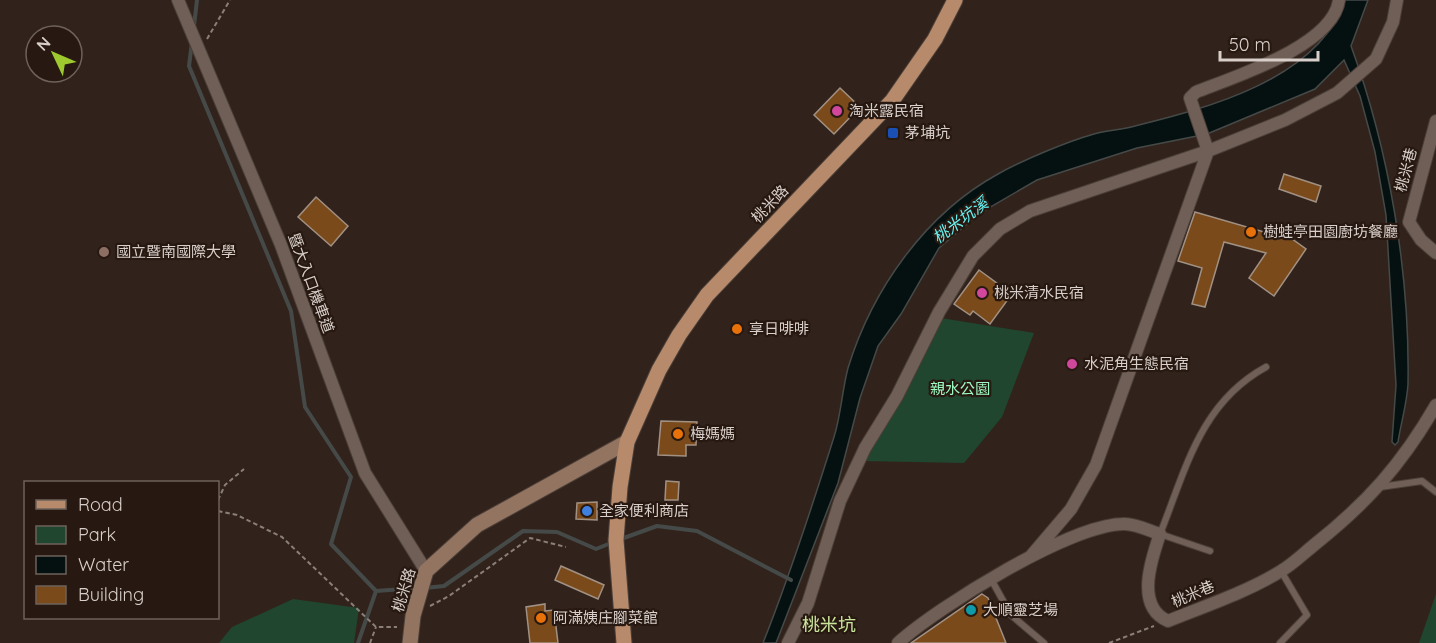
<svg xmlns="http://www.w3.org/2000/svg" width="1436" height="643" font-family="Quicksand,'Noto Sans TC',sans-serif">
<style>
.green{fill:#204630}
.water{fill:#051111;stroke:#454a48;stroke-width:1.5}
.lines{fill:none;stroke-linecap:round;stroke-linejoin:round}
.stream{stroke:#454a48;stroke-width:4}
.building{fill:#7b4a1b;stroke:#a19184;stroke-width:1.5}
.lane-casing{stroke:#4b3f38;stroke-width:8}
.street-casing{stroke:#4b3f38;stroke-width:14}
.secondary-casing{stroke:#4b3f38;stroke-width:17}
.primary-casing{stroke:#4b3f38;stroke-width:17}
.path{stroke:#8b7f79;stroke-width:2;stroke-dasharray:4.5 3;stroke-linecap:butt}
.lane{stroke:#705f56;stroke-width:6}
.street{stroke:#705f56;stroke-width:12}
.secondary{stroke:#937460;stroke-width:15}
.primary{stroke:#b68a6b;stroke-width:15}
.hotel-dot{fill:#d1479c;stroke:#271911;stroke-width:2}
.transit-dot{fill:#1a4fb4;stroke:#271911;stroke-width:2}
.food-dot{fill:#e8710a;stroke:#271911;stroke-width:2}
.education-dot{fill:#8d6e63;stroke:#271911;stroke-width:2}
.shop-dot{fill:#3f7fe0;stroke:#271911;stroke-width:2}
.culture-dot{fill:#0f9aa8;stroke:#271911;stroke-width:2}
.labels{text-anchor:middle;stroke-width:4.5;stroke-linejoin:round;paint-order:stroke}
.poi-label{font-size:15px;fill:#d9cfca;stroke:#271911;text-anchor:start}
.street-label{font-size:15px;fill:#d9cfca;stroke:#271911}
.park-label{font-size:15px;fill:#9bf9c0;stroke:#271911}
.water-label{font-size:16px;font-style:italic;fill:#68f3f3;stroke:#271911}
.quarter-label{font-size:18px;fill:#cbe69c;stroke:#271911}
</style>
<rect width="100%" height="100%" fill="#31231b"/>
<path class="green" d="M 941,318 L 1034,333 L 1002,417 L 964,463 L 862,461 Z
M 1436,594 L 1436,643 L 1419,643 Z
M 293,599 L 359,608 L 354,643 L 219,643 L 232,627 Z"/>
<path class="water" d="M 1345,0 L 1368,0 L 1351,46 C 1389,150 1410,272 1408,384 C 1407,403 1401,423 1398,442 L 1395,445 L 1392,442 L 1396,385 L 1386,215 L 1375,152 L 1360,96 L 1344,60 L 1315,89 L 1207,134 L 1137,148 L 1037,180 L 980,213 L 939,248 L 901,314 L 878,346 L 860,398 L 838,483 L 776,643 L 763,643 C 790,575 812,507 834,437 C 841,415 842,391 848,368 C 872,290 925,214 998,174 C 1023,160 1066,142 1094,134 C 1107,130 1122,130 1135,126 C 1208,108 1319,79 1345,0 Z"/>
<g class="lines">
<path class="stream" d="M 194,26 L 197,0
M 192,42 L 189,66 L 291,311 L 305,407 L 351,477 L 331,544 L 376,591 L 417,588
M 621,539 L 657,526 L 697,531 L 791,580
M 425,588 L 444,586 L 523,531 L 557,532 L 596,549 L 611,543
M 358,643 L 376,591"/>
</g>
<path class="building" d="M 840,88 L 860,107 L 834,134 L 814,115 Z
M 1284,174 L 1321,186 L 1316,202 L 1279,189 Z
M 316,197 L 348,226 L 331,246 L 298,217 Z
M 1195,212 L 1278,236 L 1281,231 L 1306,249 L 1274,296 L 1249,278 L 1266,253 L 1224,242 L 1205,307 L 1192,304 L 1202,268 L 1178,261 Z
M 979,270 L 998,284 L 995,288 L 1009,298 L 990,324 L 973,311 L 970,315 L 954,304 Z
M 661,421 L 697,422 L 696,445 L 686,445 L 686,456 L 658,455 Z
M 666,481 L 679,482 L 678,500 L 665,500 Z
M 597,502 L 597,520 L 576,519 L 577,503 Z
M 561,566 L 604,585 L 598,599 L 555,580 Z
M 982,594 L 988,598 L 1006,643 L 911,643 Z
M 545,604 L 545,611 L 554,610 L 558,643 L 530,643 L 526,607 Z"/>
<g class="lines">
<defs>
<path id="lane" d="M 1380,487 L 1422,481 L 1436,492
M 1210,551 L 1160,534 C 1186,469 1200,403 1266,367
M 991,579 L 1011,615 L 1044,643
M 1280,643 L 1307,615 L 1281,571"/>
<path id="street" d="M 178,0 L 281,245 L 365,473 L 426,571
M 1436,121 L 1409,222 L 1421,240 L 1436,253
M 1031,556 L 1071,509 L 1096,465 L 1208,151 L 1190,98 L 1196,92 C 1234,77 1333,46 1339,0
M 788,643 L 808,603 L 840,501 L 865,448 L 897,396 L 939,312 L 973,256 L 1000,229 L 1030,211 L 1208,151 L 1285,120 L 1337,93 L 1376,59 L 1393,22 L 1397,0
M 898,643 C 938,607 1072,523 1125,524 C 1136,524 1150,531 1160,534 C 1151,560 1135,607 1168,621 C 1205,606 1247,592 1281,571 C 1293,564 1303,554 1314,545 C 1367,503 1402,464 1436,405"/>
<path id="secondary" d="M 410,643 L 413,616 L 426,571 L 477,525 L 627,442"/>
<path id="primary" d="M 624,643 L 616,540 L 620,487 L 627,442 L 659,370 L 679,335 L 707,295 L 892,101 L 935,39 L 955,0"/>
</defs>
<use href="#lane" class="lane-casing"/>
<use href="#street" class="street-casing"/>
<use href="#secondary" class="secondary-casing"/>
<use href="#primary" class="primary-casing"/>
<path class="path" d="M 207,39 L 230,0
M 218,500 L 225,485 L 244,469
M 218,511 L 237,515 L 282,537 L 376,627 L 397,627
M 430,606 L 449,596 L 530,538 L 566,547
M 370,643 L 376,627
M 1109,643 L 1154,626"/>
<use href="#lane" class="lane"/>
<use href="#street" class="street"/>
<use href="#secondary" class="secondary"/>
<use href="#primary" class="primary"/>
</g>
<g class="hotel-dot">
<circle cx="837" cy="111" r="6"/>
<circle cx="982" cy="293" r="6"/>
<circle cx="1072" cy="364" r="6"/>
</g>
<rect class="transit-dot" x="887" y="127" width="12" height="12" rx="3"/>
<g class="food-dot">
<circle cx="1251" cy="232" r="6"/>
<circle cx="737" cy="329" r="6"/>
<circle cx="678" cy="434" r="6"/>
<circle cx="541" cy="618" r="6"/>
</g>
<circle class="education-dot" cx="104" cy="252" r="6"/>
<circle class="shop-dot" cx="587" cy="511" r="6"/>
<circle class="culture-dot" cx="971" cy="610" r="6"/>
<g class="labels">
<g class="poi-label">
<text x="849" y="116">淘米露民宿</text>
<text x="905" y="138">茅埔坑</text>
<text x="1263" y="237">樹蛙亭田園廚坊餐廳</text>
<text x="116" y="257">國立暨南國際大學</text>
<text x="994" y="298">桃米清水民宿</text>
<text x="749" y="334">享日啡啡</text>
<text x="1084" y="369">水泥角生態民宿</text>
<text x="690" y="439">梅媽媽</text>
<text x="599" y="516">全家便利商店</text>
<text x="983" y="615">大順靈芝場</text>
<text x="553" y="623">阿滿姨庄腳菜館</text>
</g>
<g class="street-label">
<text transform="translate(1406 170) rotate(-75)" y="5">桃米巷</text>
<text transform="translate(770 204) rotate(-46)" y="5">桃米路</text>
<text transform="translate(311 283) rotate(70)" y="5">暨大入口機車道</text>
<text transform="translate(404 590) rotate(-73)" y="5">桃米路</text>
<text transform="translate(1193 594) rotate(-23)" y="5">桃米巷</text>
</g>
<g class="park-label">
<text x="960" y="394">親水公園</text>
</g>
<g class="water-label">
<text transform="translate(960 220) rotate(-37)" y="6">桃米坑溪</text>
</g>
<g class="quarter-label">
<text x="829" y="631">桃米坑</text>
</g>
</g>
<rect x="24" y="481" width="195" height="138" fill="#271911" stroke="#6e625b" stroke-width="1.5"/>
<rect x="36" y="500" width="30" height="9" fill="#b68a6b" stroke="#6e625b" stroke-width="1.5"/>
<text x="78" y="511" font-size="18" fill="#d9cfca">Road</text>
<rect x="36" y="526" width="30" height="18" fill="#204630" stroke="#6e625b" stroke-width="1.5"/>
<text x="78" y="541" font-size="18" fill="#d9cfca">Park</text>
<rect x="36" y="556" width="30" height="18" fill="#051111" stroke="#6e625b" stroke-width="1.5"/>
<text x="78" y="571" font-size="18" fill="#d9cfca">Water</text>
<rect x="36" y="586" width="30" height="18" fill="#7b4a1b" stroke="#6e625b" stroke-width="1.5"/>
<text x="78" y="601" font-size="18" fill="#d9cfca">Building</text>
<g transform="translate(54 54) rotate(314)"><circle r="28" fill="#271911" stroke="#6e625b" stroke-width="1.5"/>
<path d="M0-4.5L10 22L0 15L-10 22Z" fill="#9eca2f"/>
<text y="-9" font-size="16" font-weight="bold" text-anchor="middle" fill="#d9cfca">N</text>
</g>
<path d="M1220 51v9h98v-9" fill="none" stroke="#d9cfca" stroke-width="3"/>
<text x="1229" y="51" font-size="18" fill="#d9cfca" stroke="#271911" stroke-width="4.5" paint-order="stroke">50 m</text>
</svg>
